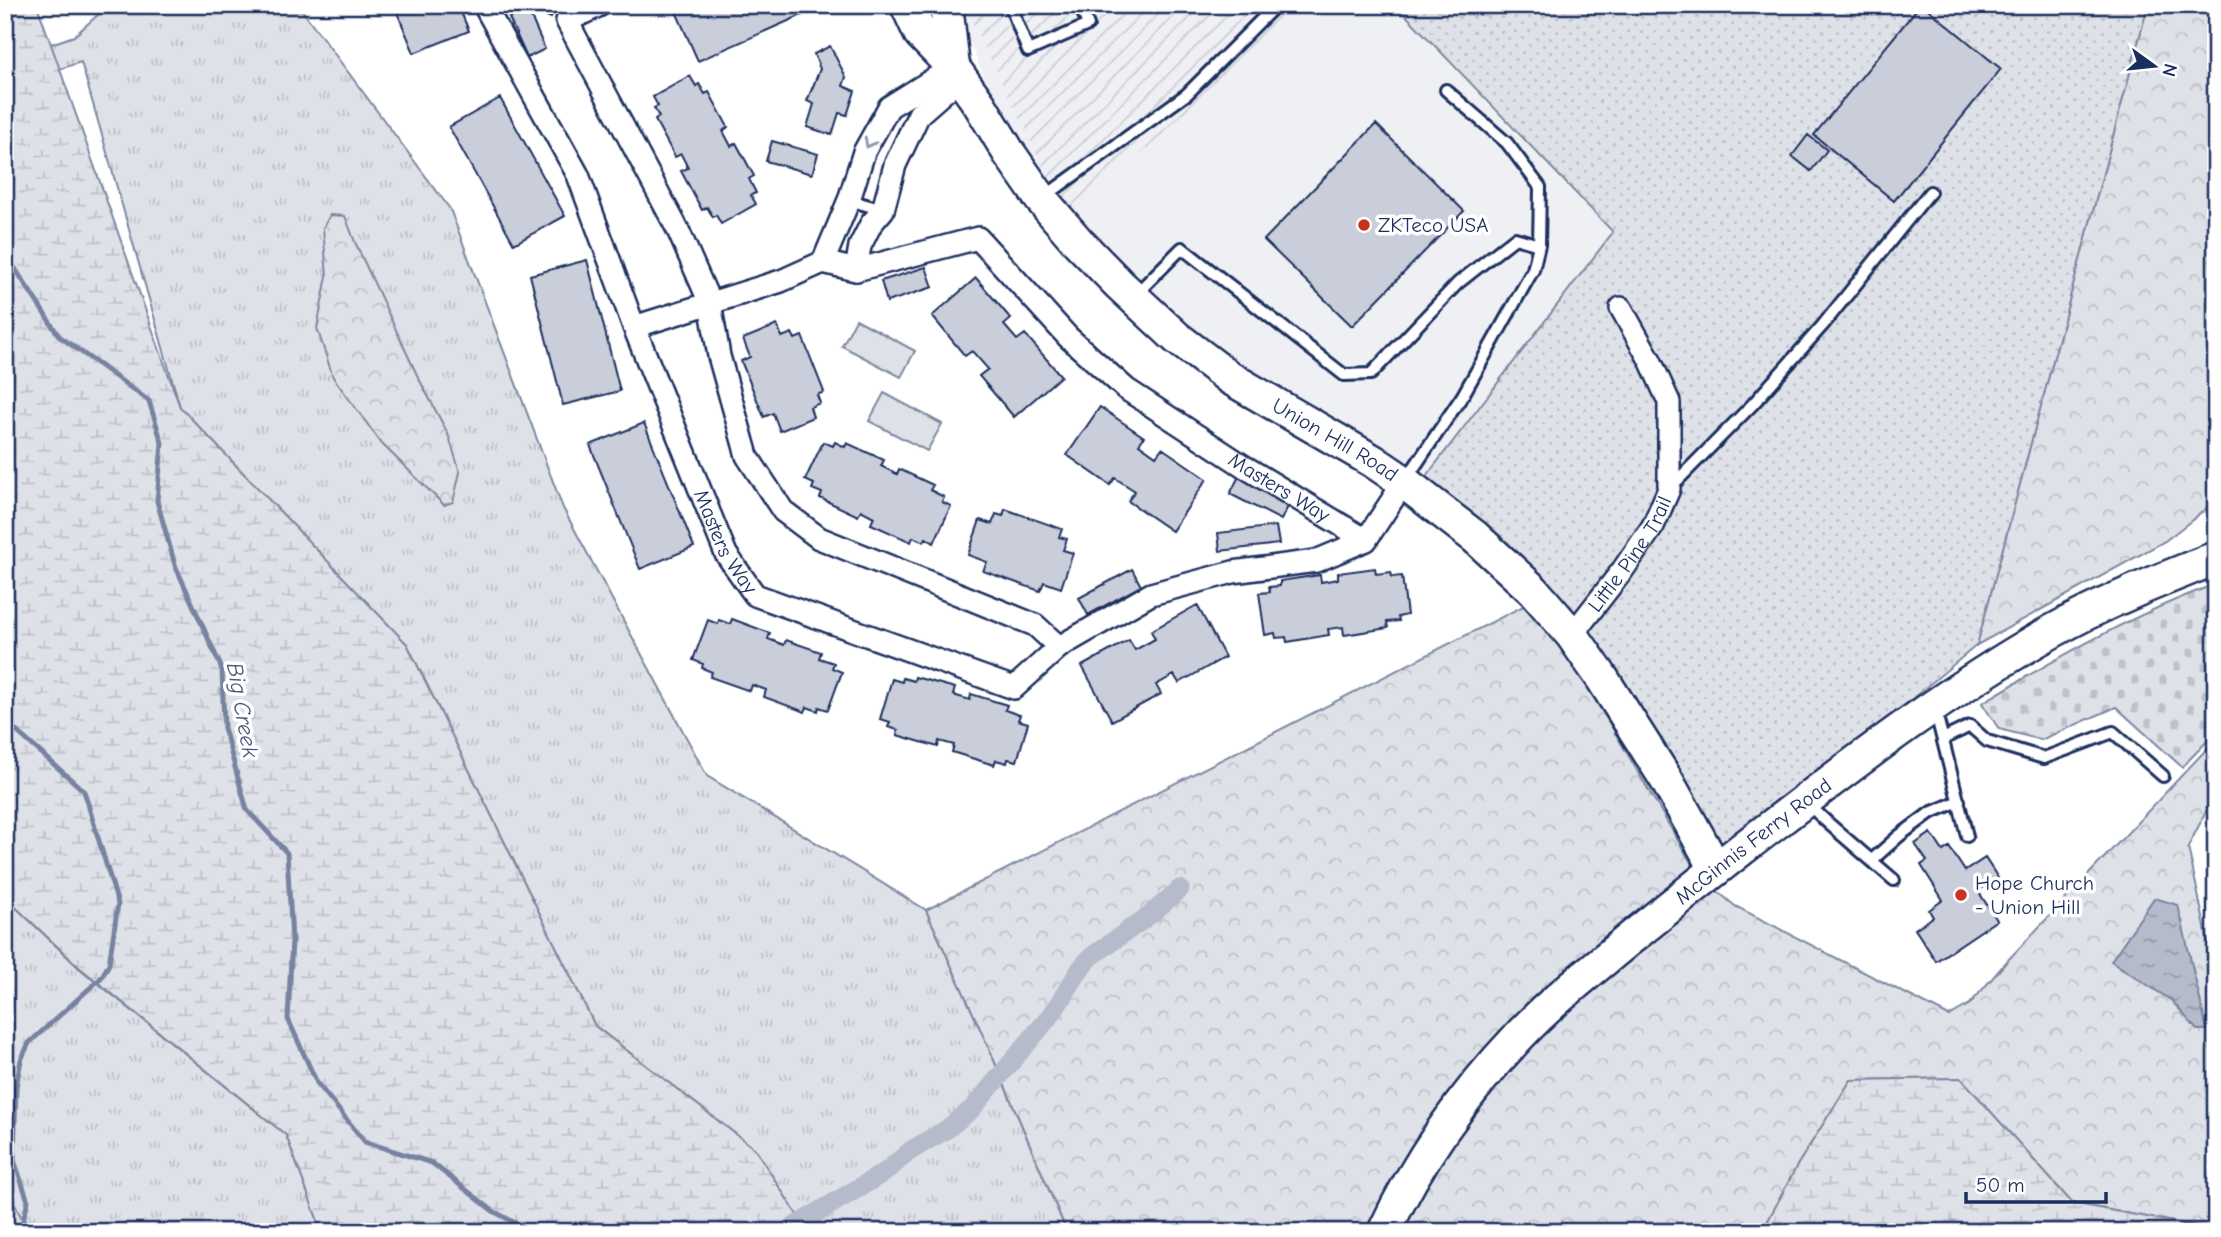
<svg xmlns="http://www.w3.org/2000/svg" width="2221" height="1237" font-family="'Comic Neue',sans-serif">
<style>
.built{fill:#eff0f4}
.industrial{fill:url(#industrial-furrows)}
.grass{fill:url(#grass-tufts);stroke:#7c88a2;stroke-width:2}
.forest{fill:url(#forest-crowns);stroke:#7c88a2;stroke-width:2}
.wetland{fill:url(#wetland-marsh);stroke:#7c88a2;stroke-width:2}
.cemetery{fill:url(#cemetery-stones);stroke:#7c88a2;stroke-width:2}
.park{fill:url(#park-dots);stroke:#7c88a2;stroke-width:2}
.pitch{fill:#dee1e7;stroke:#7c88a2;stroke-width:2}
.water{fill:url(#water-ripples);stroke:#77839f;stroke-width:2}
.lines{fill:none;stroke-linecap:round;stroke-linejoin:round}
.stream{stroke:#77839f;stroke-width:5}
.canal{stroke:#b5bbca;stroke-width:19}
.building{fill:#caceda;stroke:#1b2f5e;stroke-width:2}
.lane-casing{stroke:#1b2f5e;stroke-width:16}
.street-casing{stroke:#1b2f5e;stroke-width:26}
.secondary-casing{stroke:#1b2f5e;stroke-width:37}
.lane{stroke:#fff;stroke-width:10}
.street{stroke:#fff;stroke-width:21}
.secondary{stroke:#fff;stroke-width:32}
.oneway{stroke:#8d97ae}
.poi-dot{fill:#c8321e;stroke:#fff;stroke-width:2.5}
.labels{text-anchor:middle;stroke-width:7;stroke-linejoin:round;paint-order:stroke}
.poi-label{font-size:21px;fill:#1b2f5e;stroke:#fff;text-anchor:start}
.street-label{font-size:21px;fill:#1b2f5e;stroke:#fff}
.water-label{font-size:23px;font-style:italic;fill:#49597e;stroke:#fff}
</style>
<defs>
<pattern id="industrial-furrows" width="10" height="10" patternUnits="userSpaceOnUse" patternTransform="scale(1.75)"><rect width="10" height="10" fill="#eff0f4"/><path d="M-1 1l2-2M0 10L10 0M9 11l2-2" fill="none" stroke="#ccced4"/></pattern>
<pattern id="grass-tufts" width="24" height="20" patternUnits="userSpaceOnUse" patternTransform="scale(1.75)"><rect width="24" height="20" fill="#dee1e7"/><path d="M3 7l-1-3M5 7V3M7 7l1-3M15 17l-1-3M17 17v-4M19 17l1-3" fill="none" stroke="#bec1c9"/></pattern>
<pattern id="forest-crowns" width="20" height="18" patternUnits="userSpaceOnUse" patternTransform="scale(1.75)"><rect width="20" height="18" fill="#dee1e7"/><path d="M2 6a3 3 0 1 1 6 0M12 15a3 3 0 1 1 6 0" fill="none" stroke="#bec1c9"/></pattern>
<pattern id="wetland-marsh" width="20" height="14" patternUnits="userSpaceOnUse" patternTransform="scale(1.75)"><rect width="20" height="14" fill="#dee1e7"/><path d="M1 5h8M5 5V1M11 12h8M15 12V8" fill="none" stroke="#bec1c9"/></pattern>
<pattern id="cemetery-stones" width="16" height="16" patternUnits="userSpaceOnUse" patternTransform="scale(1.75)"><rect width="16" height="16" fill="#dee1e7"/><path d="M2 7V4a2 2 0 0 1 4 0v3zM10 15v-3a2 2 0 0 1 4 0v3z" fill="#bec1c9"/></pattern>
<pattern id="park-dots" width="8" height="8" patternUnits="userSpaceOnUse" patternTransform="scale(1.75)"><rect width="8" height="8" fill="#dee1e7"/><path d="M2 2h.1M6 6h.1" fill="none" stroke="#bec1c9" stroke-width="1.8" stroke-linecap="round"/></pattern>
<pattern id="water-ripples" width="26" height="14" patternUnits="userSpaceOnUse" patternTransform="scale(1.75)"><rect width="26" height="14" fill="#b5bbca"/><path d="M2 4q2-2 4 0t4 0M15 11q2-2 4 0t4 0" fill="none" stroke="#9298a7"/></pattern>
</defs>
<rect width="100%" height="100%" fill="#fff"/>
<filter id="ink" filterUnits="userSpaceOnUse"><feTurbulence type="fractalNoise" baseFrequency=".0143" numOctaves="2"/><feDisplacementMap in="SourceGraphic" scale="14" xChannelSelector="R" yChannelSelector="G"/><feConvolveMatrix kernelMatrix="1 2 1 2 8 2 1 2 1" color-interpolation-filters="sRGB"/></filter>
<g filter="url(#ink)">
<path class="built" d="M 955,5 L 1396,5 L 1613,232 L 1412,495 L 1193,375 L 1118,308 L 1073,251 L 1074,218 L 1016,136 L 982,73 Z"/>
<path class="industrial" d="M 964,5 L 1296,5 L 1189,116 L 1065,211 Z"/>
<path class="grass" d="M 109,5 L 298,5 L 450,209 L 563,508 L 707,776 L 926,910 L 988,1046 L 1067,1232 L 808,1232 L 755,1149 L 595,1026 L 407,644 L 180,407 L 81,62 L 38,76 L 5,60 L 74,36 Z
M 5,897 L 79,968 L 286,1135 L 322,1232 L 5,1232 Z"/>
<path class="forest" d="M 2148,5 L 2216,5 L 2216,486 L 2206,509 L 2165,541 L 1977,645 Z
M 330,215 L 345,216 L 355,242 L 417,375 L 448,434 L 460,472 L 453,502 L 444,505 L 382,444 L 333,377 L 317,328 L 327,276 L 323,228 Z
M 1537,599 L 1699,876 L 1735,906 L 1949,1016 L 1970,1004 L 2008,960 L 2216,739 L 2216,792 L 2188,847 L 2216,979 L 2216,1230 L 2072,1203 L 1961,1078 L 1851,1080 L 1798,1164 L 1762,1232 L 1067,1232 L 988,1046 L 926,910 Z
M 5,1194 L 14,1203 L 29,1232 L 5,1232 Z"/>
<path class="wetland" d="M 5,5 L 37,5 L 180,407 L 407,644 L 595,1026 L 755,1149 L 808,1232 L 322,1232 L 286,1135 L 79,967 L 5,897 Z
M 1961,1078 L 2072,1203 L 2216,1230 L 2216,1232 L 1762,1232 L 1798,1164 L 1851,1080 Z"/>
<path class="cemetery" d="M 2216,584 L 2216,732 L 2182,767 L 2116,707 L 2041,740 L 1999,729 L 1982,703 C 2057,658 2133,614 2216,584 Z"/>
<path class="park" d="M 1396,5 L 2148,5 L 1977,645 L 1699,876 L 1537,599 L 1412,495 L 1613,232 Z"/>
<path class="pitch" d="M 856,319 L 915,351 L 901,377 L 842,346 Z
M 884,393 L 942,424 L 927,451 L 869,421 Z"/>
<path class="water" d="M 2154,898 L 2178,905 L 2207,1030 L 2197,1030 L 2172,1001 L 2111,961 Z"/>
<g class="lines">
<path class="stream" d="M 5,253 L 59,336 L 149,401 L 162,443 L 157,501 L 175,565 L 222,669 L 224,728 L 247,810 L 287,853 L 292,940 L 288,1019 L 317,1083 L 365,1142 L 432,1163 L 493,1211 L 532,1232
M 5,721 L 84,791 L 118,904 L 109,964 L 101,978 L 29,1043 L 21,1060 L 16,1087 L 14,1160 L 28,1201 L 20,1232"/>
<path class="canal" d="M 785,1232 L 885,1172 L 910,1151 L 947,1129 L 972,1109 L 1052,1014 L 1081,968 L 1092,956 L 1150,915 L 1180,889"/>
</g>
<path class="building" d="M 394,5 L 458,5 L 469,31 L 414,53 Z
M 533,5 L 556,5 L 551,18 L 532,10 Z
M 678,5 L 820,5 L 820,7 L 698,61 L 674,7 Z
M 1920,5 L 1923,5 L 2001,69 L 1894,201 L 1814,135 Z
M 528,10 L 545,49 L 527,58 L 509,18 Z
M 830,46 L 846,77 L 843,86 L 855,91 L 847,115 L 839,113 L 832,135 L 807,127 L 814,104 L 807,101 L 820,69 L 814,54 Z
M 690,76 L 696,86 L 699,84 L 705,94 L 709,92 L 728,127 L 723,131 L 731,146 L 736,143 L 754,176 L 749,179 L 756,193 L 751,195 L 756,204 L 721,224 L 716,215 L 713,217 L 707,207 L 702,210 L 681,171 L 688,168 L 681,154 L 675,157 L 655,120 L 659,117 L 654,108 L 658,106 L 653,97 Z
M 500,98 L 565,216 L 514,244 L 449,127 Z
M 1376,124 L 1464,211 L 1352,326 L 1264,240 Z
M 1808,135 L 1827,150 L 1811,171 L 1792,156 Z
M 772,141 L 818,154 L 812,174 L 766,161 Z
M 587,260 L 620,391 L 563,405 L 530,275 Z
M 926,267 L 933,287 L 887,302 L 881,281 Z
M 976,278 L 1011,319 L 1004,325 L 1017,340 L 1025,334 L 1061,376 L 1014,417 L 979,376 L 988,369 L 972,351 L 965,356 L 932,316 Z
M 777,325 L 782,337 L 792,333 L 795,339 L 802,336 L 824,392 L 817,395 L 820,403 L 810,407 L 813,417 L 780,431 L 773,413 L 764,417 L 741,361 L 750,357 L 743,339 Z
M 1100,407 L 1144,437 L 1139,444 L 1156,456 L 1162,448 L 1207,479 L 1172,531 L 1128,501 L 1135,491 L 1115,478 L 1110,485 L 1067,455 Z
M 644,423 L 694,547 L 640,569 L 590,445 Z
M 823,442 L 833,446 L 835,442 L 845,447 L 847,443 L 884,460 L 881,466 L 897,474 L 899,469 L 933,485 L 930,490 L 944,497 L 942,502 L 951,506 L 934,543 L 926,538 L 924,542 L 913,537 L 911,542 L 871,524 L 874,517 L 861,510 L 858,516 L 820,498 L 822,493 L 812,489 L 814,484 L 805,480 Z
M 1239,476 L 1290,503 L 1281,520 L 1230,494 Z
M 1005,509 L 1062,529 L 1059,537 L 1067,539 L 1063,550 L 1073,553 L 1061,588 L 1044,582 L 1040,591 L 983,571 L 987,562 L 968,555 L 980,520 L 992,524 L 996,514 L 1003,516 Z
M 1276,526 L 1279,544 L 1220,551 L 1218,533 Z
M 1375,568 L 1376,574 L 1391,572 L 1392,577 L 1402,576 L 1407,615 L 1398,617 L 1399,621 L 1387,622 L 1388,628 L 1344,635 L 1343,627 L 1328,629 L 1329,635 L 1287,642 L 1286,637 L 1276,638 L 1275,633 L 1265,635 L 1259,593 L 1270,592 L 1269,587 L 1280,586 L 1280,581 L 1320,575 L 1321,582 L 1338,579 L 1338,573 Z
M 1132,569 L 1141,586 L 1088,615 L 1079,598 Z
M 1197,605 L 1225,657 L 1179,683 L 1174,675 L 1156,685 L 1161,694 L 1112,721 L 1082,666 L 1129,640 L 1135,650 L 1155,639 L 1151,631 Z
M 732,619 L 770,633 L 768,639 L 784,645 L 786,640 L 821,652 L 819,658 L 834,663 L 832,668 L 842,672 L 828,710 L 819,707 L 818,711 L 807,707 L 805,712 L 764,697 L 766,690 L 752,685 L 750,691 L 710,677 L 712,672 L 702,668 L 703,664 L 693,660 L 708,620 L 718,624 L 719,620 L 730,624 Z
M 915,677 L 955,688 L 953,695 L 970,700 L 971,694 L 1007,705 L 1005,710 L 1020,715 L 1018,720 L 1028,723 L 1017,761 L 1008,759 L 1007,763 L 996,760 L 994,765 L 952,752 L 954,745 L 939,741 L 938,747 L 897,735 L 898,730 L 888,727 L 890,722 L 880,719 L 892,679 L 902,682 L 903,678 L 914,681 Z
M 1931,833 L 1943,851 L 1949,847 L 1965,871 L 1985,858 L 1998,878 L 1978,891 L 1997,920 L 1936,961 L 1915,929 L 1933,917 L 1929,910 L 1943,900 L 1921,865 L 1927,861 L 1915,844 Z
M 2216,848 L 2216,881 L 2211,881 L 2209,867 L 2214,867 L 2211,849 Z"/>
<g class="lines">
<defs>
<path id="lane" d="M 1010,5 L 1028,51 L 1088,25 L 1080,5
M 1446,90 L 1507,143 L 1540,187 L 1539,245
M 1044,197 L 1187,94 L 1276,5
M 849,200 L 883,210
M 1135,295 L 1182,248 L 1344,375 L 1371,374 L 1458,283 L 1515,238 L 1539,245 L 1533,270 L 1463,395 L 1405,481
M 1671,487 L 1753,404 L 1823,325 L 1930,192
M 1935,709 L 1967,836
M 1943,739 L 1970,726 L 1987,741 L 2044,758 L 2113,732 L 2163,776
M 1807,803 L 1828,823 L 1894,880
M 1872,860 L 1899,836 L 1930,813 L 1959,801"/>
<g id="street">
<path id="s1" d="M 484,5 L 578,175 L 634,327 L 726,554 L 755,595 L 1014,688 L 1059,647 L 1151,594 L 1233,572 L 1316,561 L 1366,540 L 1404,482"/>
<path d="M 600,5 L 567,21 L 678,230 L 710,303 L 719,356 L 747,456 L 783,511 L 819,538 L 1035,625 L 1059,647"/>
<path d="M 823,262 L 849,200 L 864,152 L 889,107 L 953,67"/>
<path d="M 856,270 L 860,246 L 871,224 L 883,210 L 895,165 L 919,114 L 960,78"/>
<path id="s2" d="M 634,327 L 781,281 L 823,262 L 856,270 L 978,238 L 1068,337 L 1126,389 L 1245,467 L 1366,540"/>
<path id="s3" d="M 1572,635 L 1622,571 L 1653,526 L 1669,489 L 1669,402 L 1650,360 L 1621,308"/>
</g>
<g id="secondary">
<path id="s4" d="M 907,5 L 920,33 L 953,67 L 980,105 L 1009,153 L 1041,199 L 1078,242 L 1120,285 L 1177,338 L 1230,378 L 1373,461 L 1404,482 L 1475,537 L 1533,590 L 1572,635 L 1602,678 L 1666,779 L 1716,869"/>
<path d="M 943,5 L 947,13 L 953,67"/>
<path id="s5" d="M 1384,1232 C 1418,1159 1465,1093 1520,1035 C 1553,1000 1591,971 1627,941 C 1667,909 1706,877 1747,845 C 1845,770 1943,693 2051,632 C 2104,602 2160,580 2216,558"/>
</g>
</defs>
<use href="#lane" class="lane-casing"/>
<use href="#street" class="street-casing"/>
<use href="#secondary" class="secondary-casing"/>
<use href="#lane" class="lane"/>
<use href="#street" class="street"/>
<use href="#secondary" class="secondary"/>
</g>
<defs><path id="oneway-chevron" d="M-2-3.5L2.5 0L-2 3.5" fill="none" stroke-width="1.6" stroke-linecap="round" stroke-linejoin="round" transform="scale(1.75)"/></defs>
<use class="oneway" href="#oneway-chevron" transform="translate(869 143) rotate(118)"/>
</g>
<g class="poi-dot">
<circle cx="1364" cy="225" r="7"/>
<circle cx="1961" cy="895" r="7"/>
</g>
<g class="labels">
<g class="poi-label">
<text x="1378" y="232">ZKTeco USA</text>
<text x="1975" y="890">Hope Church<tspan x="1975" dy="24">- Union Hill</tspan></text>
</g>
<g class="street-label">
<text dy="7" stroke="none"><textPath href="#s4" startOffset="620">Union Hill Road</textPath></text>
<text dy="7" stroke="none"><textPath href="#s2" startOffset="754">Masters Way</textPath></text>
<text dy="7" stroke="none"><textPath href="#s1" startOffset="590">Masters Way</textPath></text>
<text dy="7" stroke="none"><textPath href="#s3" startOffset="100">Little Pine Trail</textPath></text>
<text dy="7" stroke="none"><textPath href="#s5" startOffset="544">McGinnis Ferry Road</textPath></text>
</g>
<g class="water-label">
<text transform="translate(243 710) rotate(80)" y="8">Big Creek</text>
</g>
</g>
<rect width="2221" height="1237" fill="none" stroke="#fff" stroke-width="28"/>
<rect x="14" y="14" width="2193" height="1209" fill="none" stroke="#1b2f5e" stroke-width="2.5" filter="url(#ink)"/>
<g transform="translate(2154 66) rotate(105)" stroke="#ffffff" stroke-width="5" paint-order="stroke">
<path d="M0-5L12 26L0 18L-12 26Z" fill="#1b2f5e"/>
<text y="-10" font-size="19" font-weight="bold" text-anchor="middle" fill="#1b2f5e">N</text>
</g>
<path d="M1966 1192v10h140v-10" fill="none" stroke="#1b2f5e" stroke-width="3.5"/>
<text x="1976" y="1192" font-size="21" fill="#1b2f5e" stroke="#ffffff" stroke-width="5" paint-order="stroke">50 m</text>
</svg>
